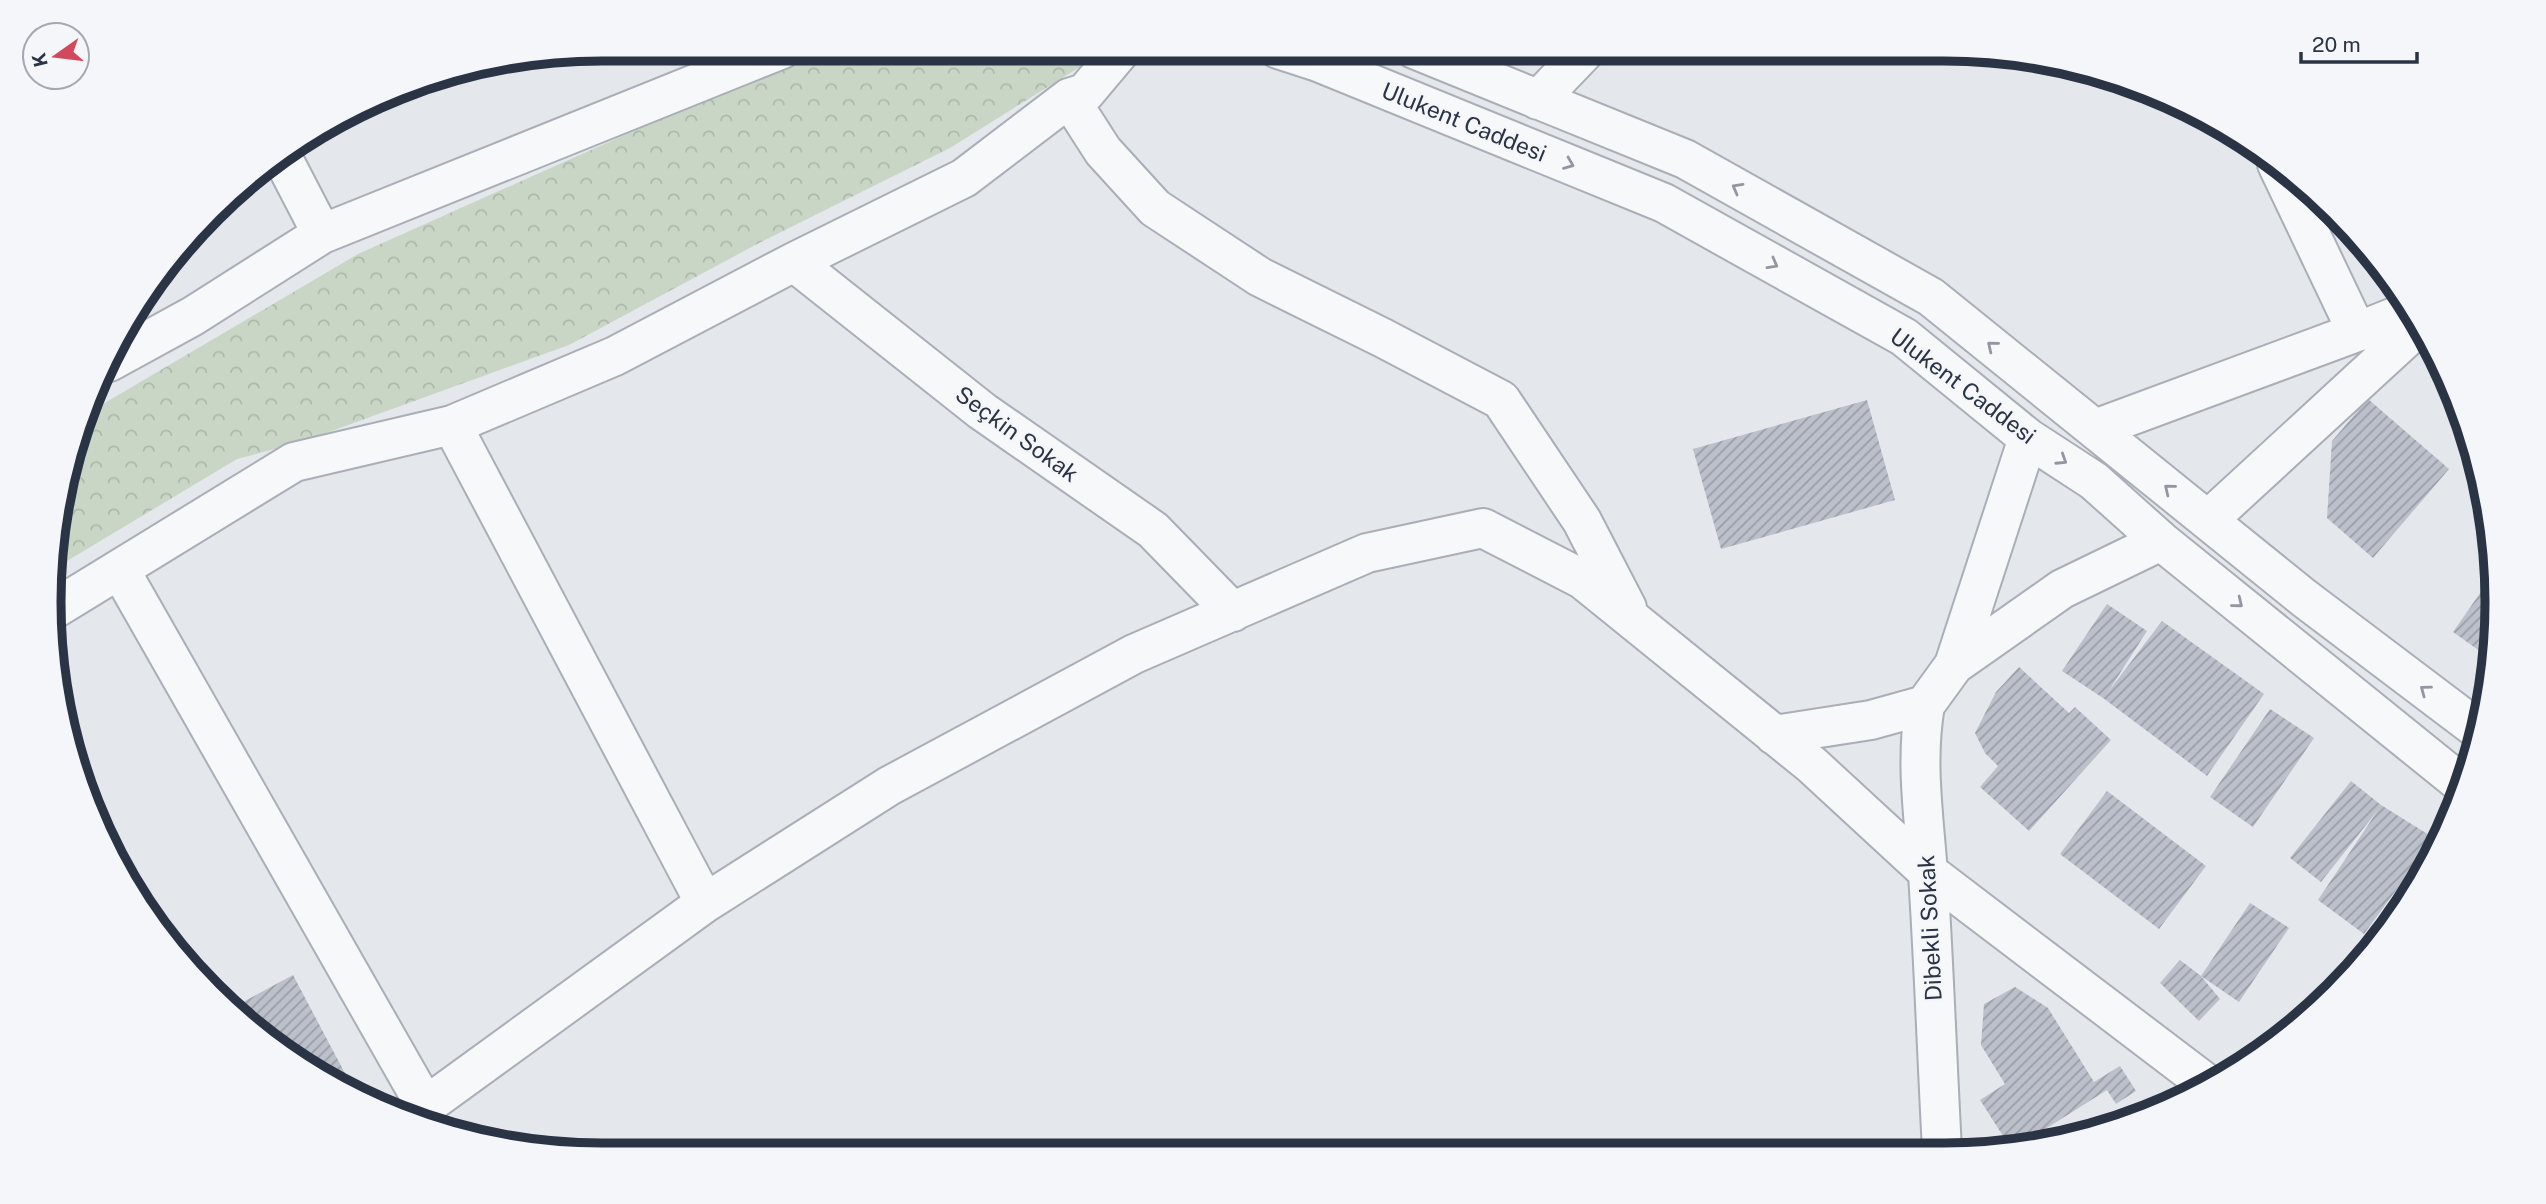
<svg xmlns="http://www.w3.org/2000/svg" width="2546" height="1204" font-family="'Public Sans',sans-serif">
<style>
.park{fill:url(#park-crowns)}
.building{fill:url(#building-hatch)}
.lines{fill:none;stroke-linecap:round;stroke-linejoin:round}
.minor-casing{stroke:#a9aeb7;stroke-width:42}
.minor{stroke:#f7f8fa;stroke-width:38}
.oneway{stroke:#9196a0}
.labels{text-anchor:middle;stroke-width:5;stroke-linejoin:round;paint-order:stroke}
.street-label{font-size:23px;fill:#2b3445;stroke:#f4f6f9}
.rim{fill:none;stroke:#2b3445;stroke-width:9}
</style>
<defs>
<pattern id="park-crowns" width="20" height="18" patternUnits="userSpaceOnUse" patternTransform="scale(1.75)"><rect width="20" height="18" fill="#c9d6c5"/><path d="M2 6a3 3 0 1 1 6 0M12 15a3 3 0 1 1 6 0" fill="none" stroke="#adb8ab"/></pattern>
<pattern id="building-hatch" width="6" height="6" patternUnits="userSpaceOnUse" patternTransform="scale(1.75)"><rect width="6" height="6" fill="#bbc0ca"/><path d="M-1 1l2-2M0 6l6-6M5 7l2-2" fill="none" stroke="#989da6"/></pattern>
</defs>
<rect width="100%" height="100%" fill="#e4e7ec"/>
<path class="park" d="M 817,49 L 1092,49 L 1091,60 L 950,148 L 759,243 L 569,345 L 304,441 L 237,459 L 57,567 L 60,495 L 91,411 L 358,254 Z"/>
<path class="building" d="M 2368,399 L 2449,469 L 2373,558 L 2327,518 L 2332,441 Z
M 1867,400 L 1895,500 L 1721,549 L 1693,449 Z
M 2494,573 L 2497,602 L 2491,659 L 2453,632 Z
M 2107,604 L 2147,631 L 2108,692 L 2162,621 L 2264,694 L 2207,776 L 2103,698 L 2062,671 Z
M 2019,667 L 2069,713 L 2075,707 L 2111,740 L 2029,831 L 1980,787 L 1998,766 L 1985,753 L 1975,733 L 1996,692 Z
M 2270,709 L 2314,738 L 2253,827 L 2210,797 Z
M 2351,781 L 2381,805 L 2434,838 L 2364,934 L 2318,900 L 2378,810 L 2321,882 L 2290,858 Z
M 2107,791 L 2206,866 L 2159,929 L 2060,854 Z
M 2250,903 L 2289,928 L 2239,1002 L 2201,976 Z
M 2180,960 L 2201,976 L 2220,999 L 2199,1021 L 2160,983 Z
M 293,975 L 348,1079 L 341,1082 L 238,1018 L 230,1009 Z
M 2015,987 L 2048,1008 L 2094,1082 L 2120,1066 L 2136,1091 L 2116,1104 L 2107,1090 L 2039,1133 L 2045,1143 L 2012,1150 L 1980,1100 L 2005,1084 L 1981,1045 L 1984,1004 Z"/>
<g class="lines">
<defs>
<path id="minor" d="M 1278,49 L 1318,62 L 1664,203 L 1904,337 L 2028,438 L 2094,481 L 2161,541 L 2463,785
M 1414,49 L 1685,159 L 1931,297 L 2304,598 L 2480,731
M 1069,98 L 1103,151 L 1155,208 L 1260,277 L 1383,338 L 1501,400 L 1582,521 L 1627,608
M 1538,100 L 1587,49
M 281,155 L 322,234
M 2277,164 L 2357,332
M 794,262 L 982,411 L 1153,530 L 1233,612
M 109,362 L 193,316 L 322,234 L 782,49
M 452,425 L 705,903
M 2095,429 L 2357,332 L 2412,310
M 2208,520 L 2420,325
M 120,570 L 426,1107
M 56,608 L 294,462 L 452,425 L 615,356 L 794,262 L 964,178 L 1069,98 L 1085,93 L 1122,49
M 1954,665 L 2062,589 L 2161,541
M 1925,705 C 1915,762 1924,817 1928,874 C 1934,966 1937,1058 1942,1150
M 1774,735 L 1871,720 L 1925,705 L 1954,665 L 2028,438
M 409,1118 L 705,903 L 889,786 L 1134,654 L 1367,553 L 1483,528 L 1582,579 L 1812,765 L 1928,872 L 2207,1084"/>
</defs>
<use href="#minor" class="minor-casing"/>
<use href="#minor" class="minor"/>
</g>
<defs><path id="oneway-chevron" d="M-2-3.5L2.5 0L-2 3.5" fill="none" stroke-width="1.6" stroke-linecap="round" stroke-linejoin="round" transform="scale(1.75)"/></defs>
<g class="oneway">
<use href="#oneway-chevron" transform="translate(1569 164) rotate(22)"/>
<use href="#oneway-chevron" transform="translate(1737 188) rotate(-151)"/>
<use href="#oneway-chevron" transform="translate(1773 264) rotate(29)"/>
<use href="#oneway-chevron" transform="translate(1992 346) rotate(-141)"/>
<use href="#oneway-chevron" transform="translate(2062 460) rotate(33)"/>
<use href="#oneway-chevron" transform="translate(2169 489) rotate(-141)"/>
<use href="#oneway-chevron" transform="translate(2238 603) rotate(39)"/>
<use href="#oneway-chevron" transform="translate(2425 690) rotate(-143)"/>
</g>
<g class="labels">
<g class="street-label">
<text transform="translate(1464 122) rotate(22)" y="8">Ulukent Caddesi</text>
<text transform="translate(1963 386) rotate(37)" y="8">Ulukent Caddesi</text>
<text transform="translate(1017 434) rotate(36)" y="8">Seçkin Sokak</text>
<text transform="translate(1930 928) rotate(-93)" y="8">Dibekli Sokak</text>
</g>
</g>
<path d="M0 0H2546V1204H0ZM602 61H1944A541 541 0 0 1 2485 602V602A541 541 0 0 1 1944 1143H602A541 541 0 0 1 61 602V602A541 541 0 0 1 602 61Z" fill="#f4f6f9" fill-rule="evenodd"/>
<path class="rim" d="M602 61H1944A541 541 0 0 1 2485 602V602A541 541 0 0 1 1944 1143H602A541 541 0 0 1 61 602V602A541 541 0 0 1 602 61Z"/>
<g transform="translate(56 56) rotate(256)"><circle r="33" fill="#f4f6f9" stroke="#a4a8b1" stroke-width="2"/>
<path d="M0-5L12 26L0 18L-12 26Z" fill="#d1495b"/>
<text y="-10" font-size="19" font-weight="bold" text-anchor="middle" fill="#2b3445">K</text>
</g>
<path d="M2301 52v10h116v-10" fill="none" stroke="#2b3445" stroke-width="3.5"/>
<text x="2312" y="52" font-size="21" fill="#2b3445" stroke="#f4f6f9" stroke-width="5" paint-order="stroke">20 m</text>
</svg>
